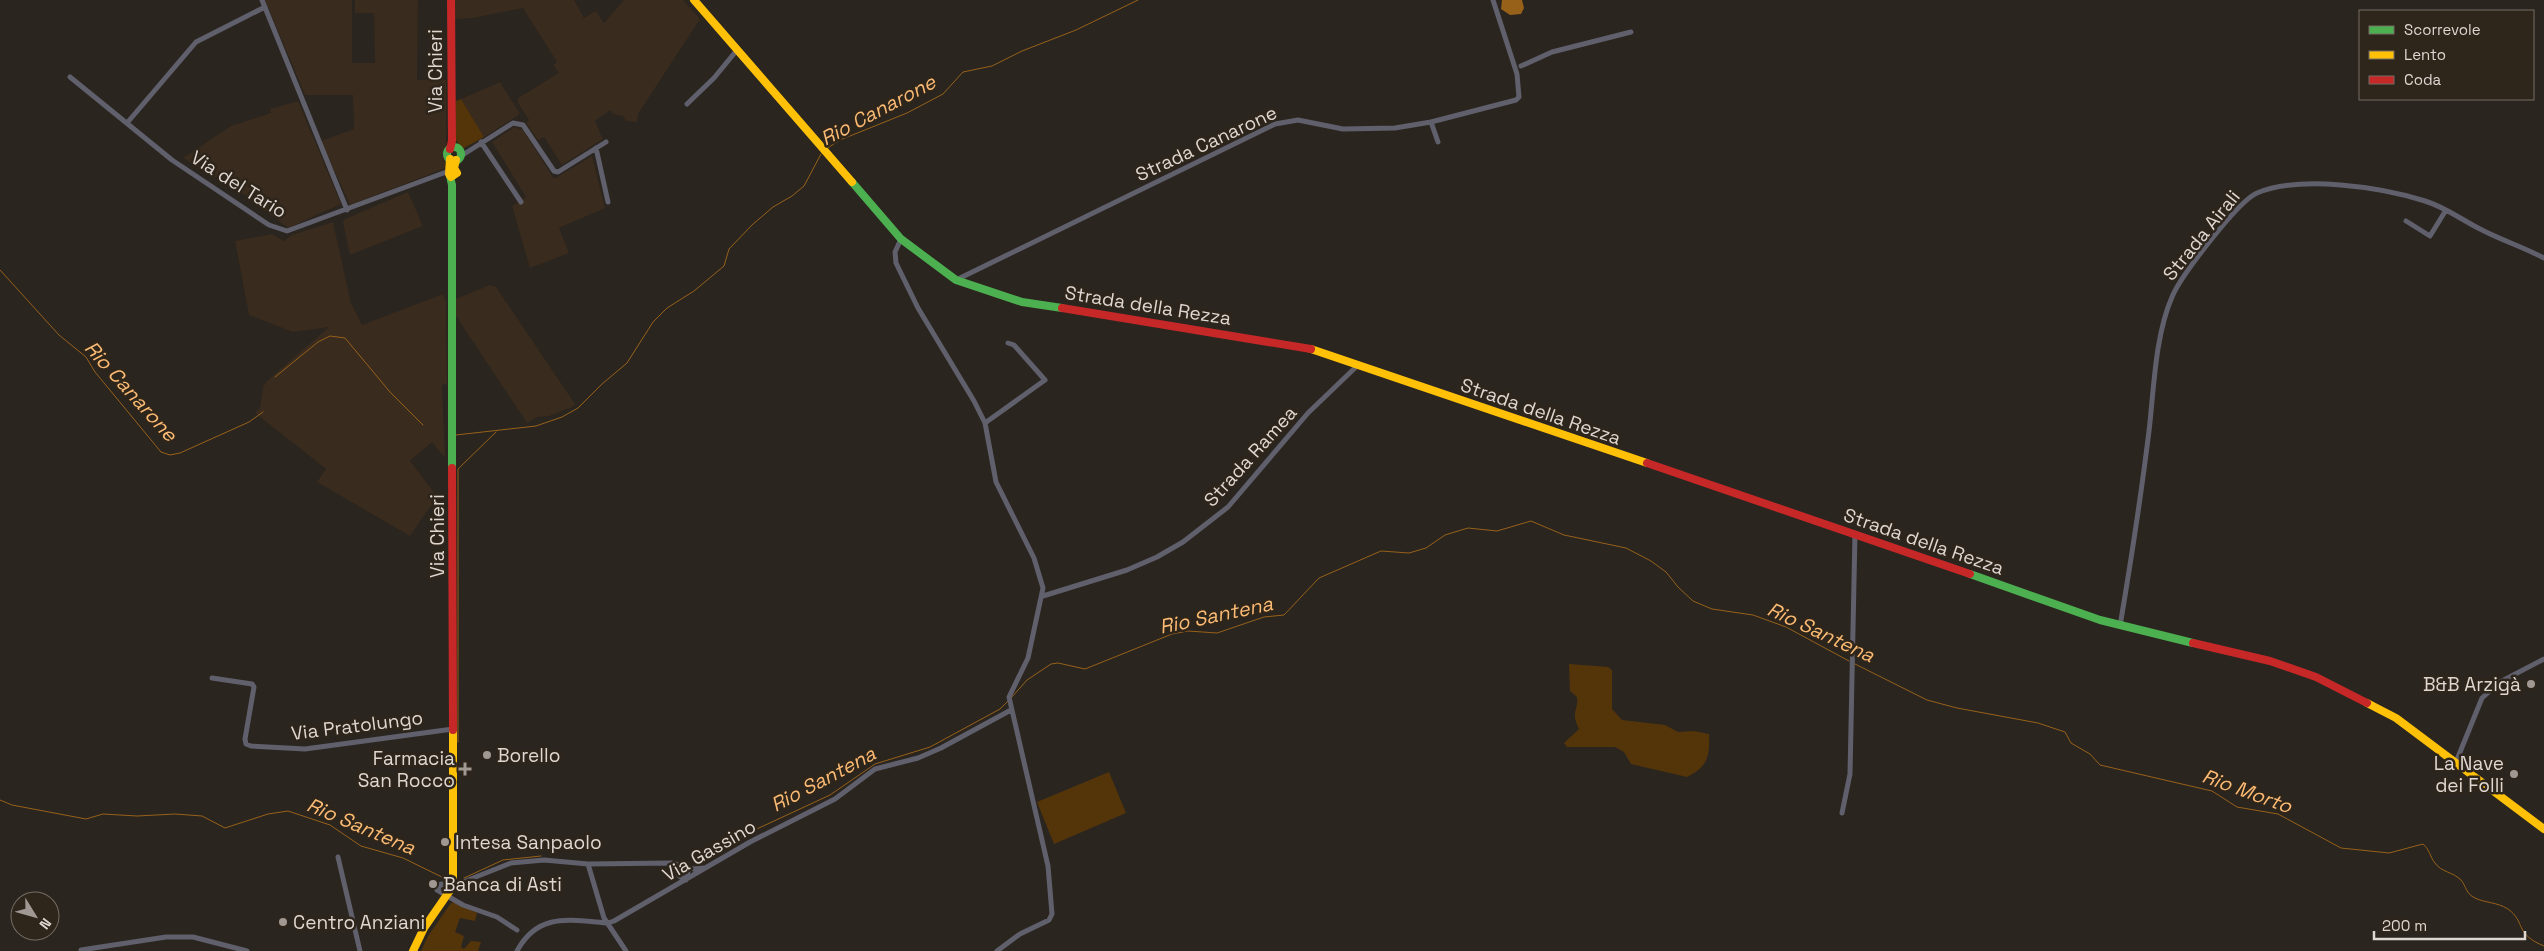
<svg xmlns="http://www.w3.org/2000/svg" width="2544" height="951" font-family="'Space Grotesk',sans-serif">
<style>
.built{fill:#392b1d}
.green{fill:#54350a}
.water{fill:#97611a}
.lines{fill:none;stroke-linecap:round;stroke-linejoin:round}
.stream{stroke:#97611a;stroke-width:1}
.street{stroke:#605f6c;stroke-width:5}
.fast{stroke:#4caf50;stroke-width:8}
.slow{stroke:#ffc107;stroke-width:8}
.jam{stroke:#c62828;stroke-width:8}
.poi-dot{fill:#a09993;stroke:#2e251b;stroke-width:2}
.labels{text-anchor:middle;stroke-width:5;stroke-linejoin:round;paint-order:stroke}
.street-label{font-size:19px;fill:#dfd8d2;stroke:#2e251b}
.poi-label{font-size:19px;fill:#dfd8d2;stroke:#2e251b;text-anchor:start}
.water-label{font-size:20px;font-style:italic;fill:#fcbb74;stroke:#2e251b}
</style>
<rect width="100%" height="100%" fill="#2a251f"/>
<path class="built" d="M 265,0 L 352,0 L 352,63 L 375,63 L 374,13 L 355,13 L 355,0 L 418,0 L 417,80 L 446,80 L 446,168 L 350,205 L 321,141 L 354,129 L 353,95 L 305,95 Z
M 455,0 L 574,0 L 584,18 L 596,11 L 604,23 L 624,0 L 683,0 L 700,19 L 638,114 L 637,122 L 626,121 L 623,116 L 613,114 L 610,110 L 595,121 L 603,139 L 562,165 L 544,137 L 538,140 L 526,123 L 529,120 L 518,103 L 518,98 L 559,73 L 553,65 L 557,62 L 523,8 L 473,18 L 455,19 Z
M 500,82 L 520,114 L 484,137 L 461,99 Z
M 298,101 L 341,204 L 288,228 L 245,195 L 183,158 L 231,126 L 271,113 L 270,109 Z
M 514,127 L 523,130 L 554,179 L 592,156 L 605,208 L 559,228 L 569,253 L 530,268 L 512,206 L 526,197 L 492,142 Z
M 408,192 L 423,226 L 350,255 L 343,222 L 345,219 Z
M 333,222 L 351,303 L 362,325 L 443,294 L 446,302 L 447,384 L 442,385 L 445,458 L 432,442 L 410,461 L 439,499 L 429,508 L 410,536 L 317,482 L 326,469 L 255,413 L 260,408 L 263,387 L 267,381 L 329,327 L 293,332 L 249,315 L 235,241 L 272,234 L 284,241 L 292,235 Z
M 490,285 L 496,287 L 575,404 L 572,407 L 549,416 L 537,417 L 527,423 L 456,316 L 456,299 Z"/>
<path class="green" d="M 461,99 L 484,137 L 462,149 L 456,140 L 456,101 Z
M 1569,664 L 1608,667 L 1612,670 L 1612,709 L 1622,720 L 1665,725 L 1678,732 L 1694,731 L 1709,734 C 1710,755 1708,767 1687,777 L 1631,764 L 1624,752 L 1615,747 L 1567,747 L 1564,743 L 1579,729 C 1570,711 1579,710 1577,697 L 1570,691 Z
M 1109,772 L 1126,813 L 1054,844 L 1037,802 Z
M 455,902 L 477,913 L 475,921 L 460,918 L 455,932 L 464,936 L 461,947 L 464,949 L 471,941 L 481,942 L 478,951 L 421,951 L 428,936 L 451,903 Z"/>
<path class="water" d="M 1502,0 L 1522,0 L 1524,8 L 1521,14 L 1510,15 L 1501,9 Z"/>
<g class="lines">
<path class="stream" d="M 826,149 L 840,140 L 907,113 L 943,94 L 963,72 L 992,66 L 1022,51 L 1076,30 L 1138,0
M 0,270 L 59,335 L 86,357 L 95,372 L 161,452 L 170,455 L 180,453 L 249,422 L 263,412
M 275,377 L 318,342 L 330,336 L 345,338 L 390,392 L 423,425
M 456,435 L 536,426 L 562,417 L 578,408 L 602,384 L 627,363 L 653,322 L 667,308 L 694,291 L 724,266 L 729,249 L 752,225 L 773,207 L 792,196 L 804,186 L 821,154
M 1855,664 L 1927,700 L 1957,708 L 2038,723 L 2065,732 L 2071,743 L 2090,754 L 2100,765 L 2212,791 L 2237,807 L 2278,814 L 2341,848 L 2389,853 L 2423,844 C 2430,850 2430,857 2435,863 C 2441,872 2453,872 2461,880 C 2466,886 2466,894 2475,898 C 2485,903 2497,902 2508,909 C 2526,922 2514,934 2544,946
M 1011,698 L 1027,680 L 1051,664 L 1058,663 L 1085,669 L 1172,634 L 1188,631 L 1217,633 L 1264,617 L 1284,615 L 1319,578 L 1381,551 L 1409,553 L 1426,548 L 1445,535 L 1468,528 L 1497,531 L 1531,521 L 1564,535 L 1626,548 L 1651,561 L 1666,572 L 1678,587 L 1693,601 L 1712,609 L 1753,615 L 1786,627 L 1849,661
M 458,742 L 458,469 L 496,432
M 0,800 L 12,805 L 86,819 L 103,814 L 137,816 L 175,814 L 202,816 L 225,828 L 268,814 L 288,811 L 330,825 L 361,846 L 403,858 L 446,879
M 699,863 L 746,834 L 830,795 L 875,764 L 930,747 L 1000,709 L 1008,701
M 464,878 L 503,860 L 541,856"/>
<path class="street" d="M 262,0 L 347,210
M 1521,66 L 1552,52 L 1631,32
M 70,77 L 172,160 L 269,225 L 287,231 L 449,171
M 687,104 L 714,78 L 737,50
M 1431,122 L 1438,142
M 127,123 L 196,42 L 265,7
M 481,142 L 521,202
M 596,148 L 608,202
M 461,156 L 513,123 L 523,125 L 554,171 L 558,172 L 606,142
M 2406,221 L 2430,236 L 2446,210
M 901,239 L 895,252 L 896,263 L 918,308 L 974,401 L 985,423 L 996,482 L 1034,558 L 1043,588 L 1028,658 L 1009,697 L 1048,866 L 1052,914 L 1049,920 L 1020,934 L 997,951
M 956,280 L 1275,124 L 1298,120 L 1343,129 L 1395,128 L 1431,122 L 1516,100 L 1519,97 L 1517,74 L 1493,0
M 985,423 L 1045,380 L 1014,345 L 1008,343
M 1043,596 L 1127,570 L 1157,557 L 1183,542 L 1228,507 L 1308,413 L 1358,365
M 2120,626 C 2131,561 2141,496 2149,431 C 2154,389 2155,336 2172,297 C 2180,277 2238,201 2257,193 C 2300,175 2381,187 2425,201 C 2445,207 2462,220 2480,229 C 2501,240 2523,247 2544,258
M 212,678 L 252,684 L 254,687 L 245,739 L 246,744 L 251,746 L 305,749 L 453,729
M 2456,762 L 2482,698 L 2500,682 L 2544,659
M 1842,813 L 1850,774 L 1855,533
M 338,857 L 360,951
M 588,864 L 604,918 L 626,951
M 676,864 L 679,876 L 686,880 L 688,871 L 685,867
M 517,930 L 497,917 L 463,905 L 437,890 L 441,884 L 453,886 L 511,863 L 544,860 L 588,864 L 671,863 L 694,869 L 703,868
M 81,950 L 166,937 L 193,937 L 247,951
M 517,951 C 538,912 570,920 608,923 L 614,921 L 750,842 L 835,799 L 875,769 L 918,758 L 941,748 L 1011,710"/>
<path class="fast" d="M447 154a7 7 0 1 1 14 0a7 7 0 1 1-14 0Z
M 450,176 L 452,185 L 452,468
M 852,182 L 901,239 L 956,280 L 1022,302 L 1062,308
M 1970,574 L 2100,620 L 2193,643"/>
<path class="slow" d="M 694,0 L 852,182
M 450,159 L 449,174 L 451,177 L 457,173 L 454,168 L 456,160
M 1311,349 L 1647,463
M 2367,703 L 2396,718 L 2544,829
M 413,951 L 424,928 L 453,886 L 453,730"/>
<path class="jam" d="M 450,149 L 452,141 L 451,0
M 1062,308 L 1311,349
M 1647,463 L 1970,574
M 452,468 L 453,730
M 2193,643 L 2270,661 L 2316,677 L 2367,703"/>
</g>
<g class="poi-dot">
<circle cx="2531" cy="684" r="5"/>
<circle cx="487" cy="755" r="5"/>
<path d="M462.5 761.5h5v5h5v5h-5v5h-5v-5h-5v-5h5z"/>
<circle cx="2514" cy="774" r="5"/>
<circle cx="445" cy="842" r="5"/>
<circle cx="433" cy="884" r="5"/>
<circle cx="283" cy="922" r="5"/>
</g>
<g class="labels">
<g class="street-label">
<text transform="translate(435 71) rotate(-90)" y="7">Via Chieri</text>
<text transform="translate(1206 143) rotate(-25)" y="7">Strada Canarone</text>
<text transform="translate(239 184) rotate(32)" y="7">Via del Tario</text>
<text transform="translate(2201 235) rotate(-51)" y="7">Strada Airali</text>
<text transform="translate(1148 305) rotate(9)" y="7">Strada della Rezza</text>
<text transform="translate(1541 411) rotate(19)" y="7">Strada della Rezza</text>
<text transform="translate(1250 456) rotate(-48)" y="7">Strada Ramea</text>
<text transform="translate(437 536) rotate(-90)" y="7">Via Chieri</text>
<text transform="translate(1924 541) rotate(19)" y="7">Strada della Rezza</text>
<text transform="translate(357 725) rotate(-7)" y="7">Via Pratolungo</text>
<text transform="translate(709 850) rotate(-30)" y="7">Via Gassino</text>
</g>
<g class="poi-label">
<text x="2521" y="691" text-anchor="end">B&amp;B Arzigà</text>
<text x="497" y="762">Borello</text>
<text x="455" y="765" text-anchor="end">Farmacia<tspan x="455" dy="22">San Rocco</tspan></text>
<text x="2504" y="770" text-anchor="end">La Nave<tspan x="2504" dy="22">dei Folli</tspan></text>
<text x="455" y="849">Intesa Sanpaolo</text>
<text x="443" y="891">Banca di Asti</text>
<text x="293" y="929">Centro Anziani</text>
</g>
<g class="water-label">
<text transform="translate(878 110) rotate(-28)" y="7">Rio Canarone</text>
<text transform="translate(131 391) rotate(48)" y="7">Rio Canarone</text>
<text transform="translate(1216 615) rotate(-12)" y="7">Rio Santena</text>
<text transform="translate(1821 632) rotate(25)" y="7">Rio Santena</text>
<text transform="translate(823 779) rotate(-28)" y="7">Rio Santena</text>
<text transform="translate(2247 791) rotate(20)" y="7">Rio Morto</text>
<text transform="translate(361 826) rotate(23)" y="7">Rio Santena</text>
</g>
</g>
<rect x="2359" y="10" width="175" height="90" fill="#2e251b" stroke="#756d64"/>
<rect x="2369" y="26" width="25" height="8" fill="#4caf50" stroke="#756d64"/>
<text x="2404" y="35" font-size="15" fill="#dfd8d2">Scorrevole</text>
<rect x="2369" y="51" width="25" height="8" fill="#ffc107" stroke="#756d64"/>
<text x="2404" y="60" font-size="15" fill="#dfd8d2">Lento</text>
<rect x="2369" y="76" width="25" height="8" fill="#c62828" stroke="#756d64"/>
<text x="2404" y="85" font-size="15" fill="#dfd8d2">Coda</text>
<g transform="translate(35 916) rotate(127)"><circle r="24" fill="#2e251b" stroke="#756d64"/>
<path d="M0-4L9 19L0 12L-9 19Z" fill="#a09993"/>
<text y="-8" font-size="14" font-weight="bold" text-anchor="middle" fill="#dfd8d2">N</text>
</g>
<path d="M2374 931v8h151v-8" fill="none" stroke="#dfd8d2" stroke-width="2.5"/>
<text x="2382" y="931" font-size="15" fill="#dfd8d2" stroke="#2e251b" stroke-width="4" paint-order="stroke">200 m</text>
</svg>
